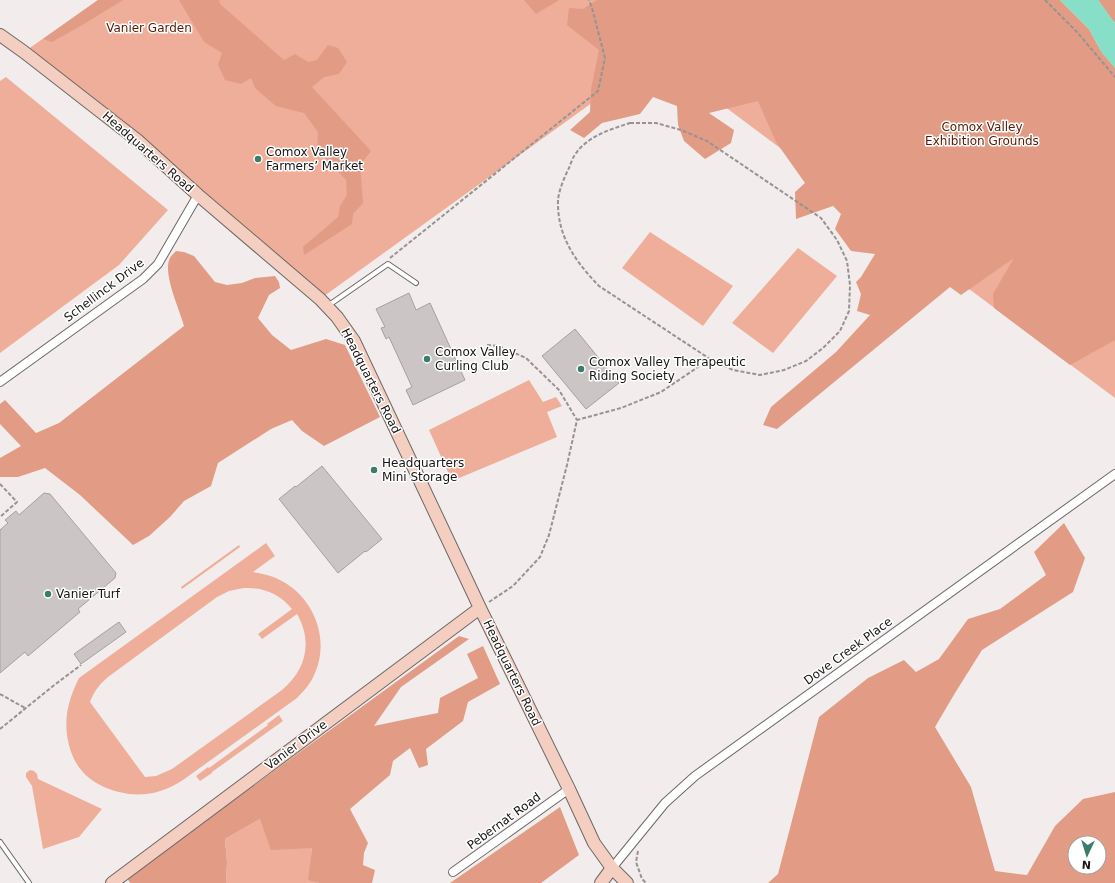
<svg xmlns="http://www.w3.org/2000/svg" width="1115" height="883" font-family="'DejaVu Sans',sans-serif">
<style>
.green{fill:#eeae9a;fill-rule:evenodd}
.forest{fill:#e29b85;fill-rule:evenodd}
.water{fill:#88dfc7}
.building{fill:#cbc6c5;stroke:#a5a19f}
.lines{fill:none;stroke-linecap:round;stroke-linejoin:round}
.lane-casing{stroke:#6c6866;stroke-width:6}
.street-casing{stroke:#6c6866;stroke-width:10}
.secondary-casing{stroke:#6c6866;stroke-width:14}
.path{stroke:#979392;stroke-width:2;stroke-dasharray:4 2;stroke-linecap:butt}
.lane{stroke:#fff;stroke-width:4}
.street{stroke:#fff;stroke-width:8}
.secondary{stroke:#f4cec1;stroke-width:12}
.poi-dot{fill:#3b7c6c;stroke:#fff;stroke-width:1.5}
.labels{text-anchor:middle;stroke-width:3;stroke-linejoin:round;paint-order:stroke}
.park-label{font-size:12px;fill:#571904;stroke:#fff}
.street-label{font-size:12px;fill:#161514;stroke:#fff}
.poi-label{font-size:12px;fill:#161514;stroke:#fff;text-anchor:start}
</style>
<rect width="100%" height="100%" fill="#f2edec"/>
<path class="green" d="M 98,0 L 1060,0 L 1115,68 L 1115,398 L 657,56 L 320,299 L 24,52 Z
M 6,77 L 168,210 L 119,265 L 0,353 L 0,81 Z
M 650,232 L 733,286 L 703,326 L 622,268 Z
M 798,248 L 837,276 L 773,353 L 732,323 Z
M 529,380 L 543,402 L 556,397 L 562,406 L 547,412 L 557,437 L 452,481 L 429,430 Z
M 266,543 L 275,556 L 253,572 C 265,574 277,577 287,584 C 316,603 329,641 315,673 C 311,683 304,691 297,698 L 183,780 C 163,793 142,798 119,792 C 106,789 91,782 82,771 C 67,754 63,725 69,704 C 71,695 75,686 79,678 ZM 244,588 C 263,587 280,594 292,609 L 258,634 L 262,639 L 297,614 C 313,642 306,670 282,690 L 172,769 L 156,776 L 145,777 L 90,702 C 94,691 100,684 108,677 L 217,597 L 229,591 Z
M 239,545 L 240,547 L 182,589 L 181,587 Z
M 279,715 L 283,721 L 212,772 L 212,773 L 200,781 L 196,776 L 208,767 L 209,768 L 268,725 L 267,724 Z
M 30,770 L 34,771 L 37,774 L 38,779 L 102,809 L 79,837 L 43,849 L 32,786 L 26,777 L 26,773 Z
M 260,819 L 312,848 L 309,879 L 319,883 L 226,883 L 227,862 L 225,839 Z"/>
<path class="forest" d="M 98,0 L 123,0 L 84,24 L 52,42 L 43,39 Z
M 179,0 L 219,0 L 220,4 L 284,60 L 295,54 L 308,62 L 317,60 L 328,45 L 338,48 L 347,62 L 339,74 L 324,77 L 312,87 L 371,151 L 360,165 L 363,203 L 353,214 L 352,224 L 304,255 L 303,247 L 338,217 L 340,206 L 347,195 L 346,180 L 317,149 L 318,132 L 304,113 L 276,106 L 255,88 L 251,78 L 241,84 L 225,80 L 218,65 L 222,53 L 204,42 Z
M 524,0 L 559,0 L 536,14 Z
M 597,0 L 1060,0 L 1089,29 L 1102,53 L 1115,68 L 1115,340 L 1070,365 L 994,308 L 993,294 L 1014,258 L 961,295 L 950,287 L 777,429 L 763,425 L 771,407 L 836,352 L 870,315 L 857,311 L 861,294 L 856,282 L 861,277 L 875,254 L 851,251 L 835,229 L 841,214 L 833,206 L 796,219 L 795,192 L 805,183 L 776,142 L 758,101 L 709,113 L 734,130 L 731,143 L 705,159 L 684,141 L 678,125 L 677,106 L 653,97 L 640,114 L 602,123 L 584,138 L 570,130 L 590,112 L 591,89 L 599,50 L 567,25 L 569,8 L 583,9 Z
M 1098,0 L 1115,0 L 1115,23 L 1113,21 Z
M 176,251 L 184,252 L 194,256 L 215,282 L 227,285 L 242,283 L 255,278 L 275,276 L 279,282 L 280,288 L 269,295 L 258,318 L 272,335 L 291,350 L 326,339 L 345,345 L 380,417 L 324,446 L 302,431 L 292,420 L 271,429 L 218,463 L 211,486 L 184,501 L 170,517 L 149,536 L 133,545 L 80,495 L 45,468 L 18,477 L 0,477 L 0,458 L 21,446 L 0,424 L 0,404 L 5,400 L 36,433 L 59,423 L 184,326 C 180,310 162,273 170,258 C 171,256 174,253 176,251 Z
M 1064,523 L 1085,558 L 1073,592 L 982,650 L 955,693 L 935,727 L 971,787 L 995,871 L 1027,875 L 1055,826 L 1083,799 L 1115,792 L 1115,883 L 768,883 L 778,874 L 819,717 L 868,678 L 904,660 L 916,672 L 939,659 L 968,619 L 1000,609 L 1046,575 L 1034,552 ZM 1075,843 L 1099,843 L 1099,867 L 1075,867 Z
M 459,636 L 469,639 L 401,687 L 374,726 L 417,717 L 438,713 L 440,698 L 478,678 L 467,654 L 483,646 L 500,684 L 468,702 L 463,721 L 426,749 L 428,765 L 419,768 L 410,748 L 393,761 L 390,775 L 350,809 L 368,843 L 364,853 L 363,865 L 375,870 L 372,883 L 319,883 L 308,880 L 312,848 L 271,850 L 260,819 L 225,839 L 227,862 L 226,883 L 130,883 L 127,878 Z
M 560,807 L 579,855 L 541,883 L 450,883 Z"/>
<path class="water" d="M 1060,0 L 1098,0 L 1115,23 L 1115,68 L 1102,53 L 1089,29 Z"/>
<path class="building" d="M 409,293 L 416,310 L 430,303 L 465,380 L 413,405 L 406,390 L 412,387 L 389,337 L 386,339 L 381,328 L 385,327 L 376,309 Z
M 575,329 L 619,383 L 586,409 L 542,356 Z
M 322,466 L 382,539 L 366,552 L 365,551 L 338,573 L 279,499 L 295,486 L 296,487 Z
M 44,493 L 50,494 L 116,573 L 115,578 L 78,609 L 80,612 L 28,656 L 25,652 L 0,673 L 0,530 L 8,523 L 5,520 L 16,511 L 19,515 Z
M 119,622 L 126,632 L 81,664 L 74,654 Z"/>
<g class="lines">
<defs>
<path id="lane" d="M 329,305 L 388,264 L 416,283
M 0,842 L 29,883"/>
<path id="street" d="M 0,382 L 143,279 L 158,264 L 198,195
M 612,868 L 665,803 L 695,776 L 1115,474
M 453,872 L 569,789"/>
<path id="secondary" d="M 0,35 L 24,52 L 137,140 L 198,195 L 320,299 L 337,317 L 354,341 L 480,608 L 569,789 L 594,843 L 612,868 L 627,883
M 112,883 L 480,608
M 601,883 L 612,868"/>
</defs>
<use href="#lane" class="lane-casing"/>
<use href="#street" class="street-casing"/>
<use href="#secondary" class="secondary-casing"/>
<path class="path" d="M 1045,0 L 1077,32 L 1115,77
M 630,123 L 656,123 L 681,130 L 707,141 L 821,218 L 837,240 L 847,261 L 850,285 L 849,311 L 840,331 L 823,348 L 806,361 L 784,370 L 760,375 L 733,370 L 710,359 L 599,286 C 575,261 557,236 558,200 C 559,190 564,178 569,168 C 571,163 573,156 577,152 C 580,147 588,141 593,138 C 604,131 618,127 630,123 Z
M 390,258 L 598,91 L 605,58 L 592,8 L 589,0
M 487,345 L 499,346 L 526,358 L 559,390 L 577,420
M 0,484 L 17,502 L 0,517
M 489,602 L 513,586 L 540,557 L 549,535 L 567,465 L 577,420 L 621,408 L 661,392 L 710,359
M 0,694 L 25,708
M 0,729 L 53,686 L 81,665
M 638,851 L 636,862 L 642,879 L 646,883"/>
<use href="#lane" class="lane"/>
<use href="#street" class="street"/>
<use href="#secondary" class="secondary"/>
</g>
<g class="poi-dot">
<circle cx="258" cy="159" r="4"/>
<circle cx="427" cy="359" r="4"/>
<circle cx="581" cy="369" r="4"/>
<circle cx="374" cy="470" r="4"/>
<circle cx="48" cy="594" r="4"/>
</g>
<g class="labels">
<g class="park-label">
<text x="149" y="32">Vanier Garden</text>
<text x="982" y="131">Comox Valley<tspan x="982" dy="14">Exhibition Grounds</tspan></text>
</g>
<g class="street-label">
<text transform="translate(148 152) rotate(41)" y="4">Headquarters Road</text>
<text transform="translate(104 290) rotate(-37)" y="4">Schellinck Drive</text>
<text transform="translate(371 381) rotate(63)" y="4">Headquarters Road</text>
<text transform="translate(848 651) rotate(-36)" y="4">Dove Creek Place</text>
<text transform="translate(512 673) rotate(64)" y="4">Headquarters Road</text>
<text transform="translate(296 745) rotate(-37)" y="4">Vanier Drive</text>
<text transform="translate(504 821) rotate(-36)" y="4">Pebernat Road</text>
</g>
<g class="poi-label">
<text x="266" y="156">Comox Valley<tspan x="266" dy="14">Farmers’ Market</tspan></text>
<text x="435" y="356">Comox Valley<tspan x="435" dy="14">Curling Club</tspan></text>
<text x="589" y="366">Comox Valley Therapeutic<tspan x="589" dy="14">Riding Society</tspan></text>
<text x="382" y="467">Headquarters<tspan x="382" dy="14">Mini Storage</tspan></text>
<text x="56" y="598">Vanier Turf</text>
</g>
</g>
<g transform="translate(1087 855) rotate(184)"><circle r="19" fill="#ffffff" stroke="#a2a1a1"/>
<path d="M0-3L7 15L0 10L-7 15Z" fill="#3b7c6c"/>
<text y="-6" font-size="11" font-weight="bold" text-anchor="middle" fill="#161514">N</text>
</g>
</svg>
